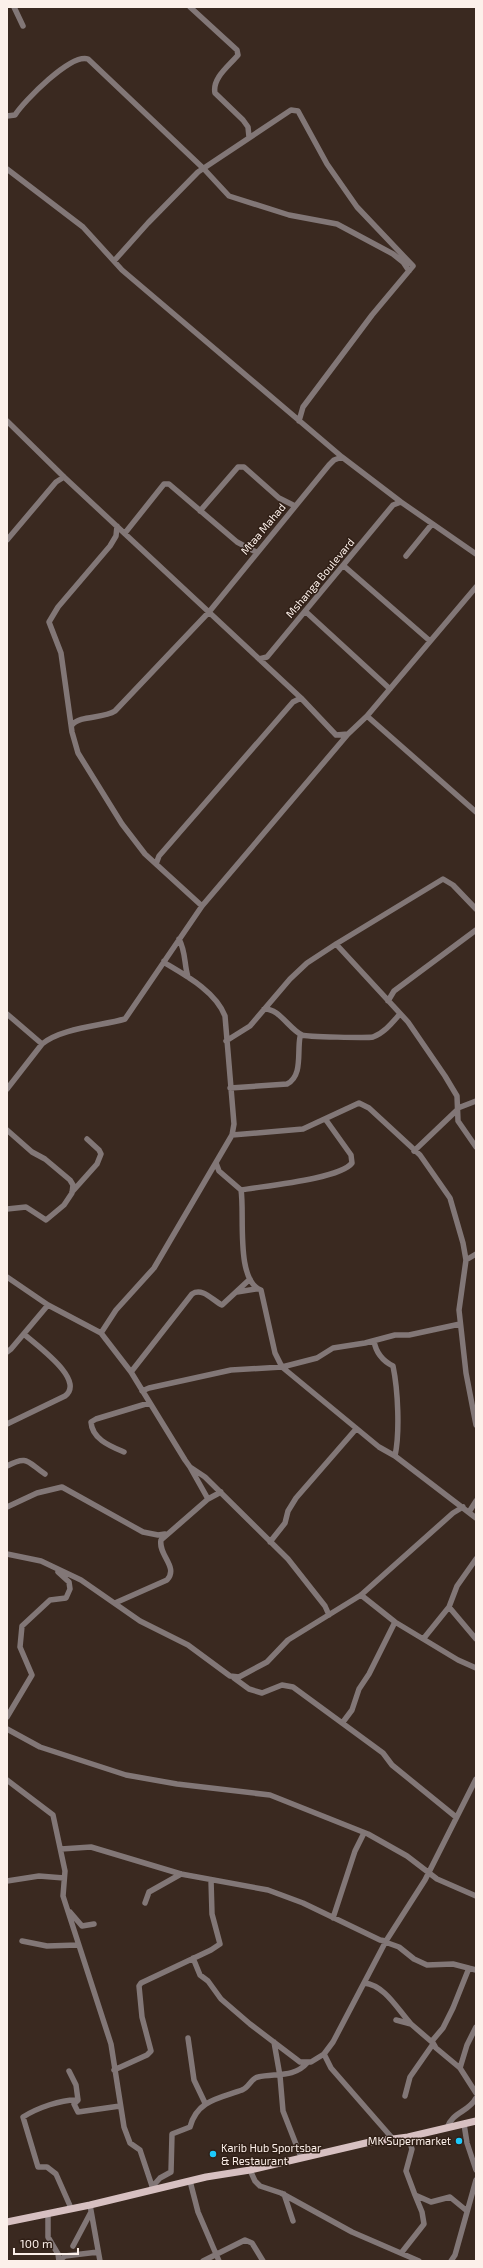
<svg xmlns="http://www.w3.org/2000/svg" width="483" height="2268" font-family="'Exo 2',sans-serif">
<style>
.lines{fill:none;stroke-linecap:round;stroke-linejoin:round}
.minor{stroke:#827777;stroke-width:5.5}
.major{stroke:#d7c0c1;stroke-width:7}
.poi-dot{fill:#1cc9fc;stroke:#301f16;stroke-width:1.5}
.labels{text-anchor:middle;stroke-width:3;stroke-linejoin:round;paint-order:stroke}
.street-label{font-size:11px;fill:#fcf0ea;stroke:#301f16}
.poi-label{font-size:11px;fill:#fcf0ea;stroke:#301f16;text-anchor:end}
</style>
<rect width="100%" height="100%" fill="#3a2920"/>
<g class="lines">
<path class="minor" d="M 14,7 L 23,26
M 190,7 L 237,50 L 238,55 C 229,66 212,78 215,93 L 243,120 L 248,127 L 249,137
M 7,116 L 15,115 C 24,101 71,53 88,59 L 204,169 L 229,196 L 289,215 L 337,224 L 393,254 L 403,262 L 409,271
M 7,169 L 83,227 L 122,270 L 342,457 L 401,502 L 476,554
M 114,261 L 148,223 L 198,172 L 291,110 L 298,111 L 327,164 L 357,207 L 413,266 L 372,315 L 303,407 L 299,421
M 7,421 L 64,477 L 301,698 L 336,735 L 348,734 L 367,716 L 476,587
M 200,511 L 238,467 L 244,467 L 279,498 L 295,506
M 117,526 L 116,536 L 110,546 L 58,607 L 49,622 L 61,653 L 72,732 L 78,753 L 122,824 L 145,854 L 202,906
M 125,533 L 164,484 L 169,484 L 237,542 L 256,552
M 7,540 L 56,482 L 64,477
M 406,556 L 432,524
M 344,566 L 430,641
M 305,611 L 390,689
M 259,659 L 267,657 L 393,505 L 401,502
M 367,716 L 476,812
M 72,725 C 80,715 103,719 115,711 L 209,612 L 329,465 L 334,460 L 342,457
M 156,864 L 159,856 L 293,702 L 301,698
M 179,939 C 186,952 184,964 188,977
M 336,944 L 408,1022 L 445,1076 L 457,1096 L 458,1121 L 476,1147
M 388,1001 L 394,991 L 476,930
M 264,1009 C 279,1008 289,1029 302,1035 C 306,1037 369,1038 373,1037 C 384,1033 392,1023 399,1015
M 7,1014 L 42,1044
M 226,1041 L 250,1026 L 290,979 L 307,963 L 336,944 L 443,879 L 453,885 L 476,909
M 230,1088 L 287,1084 C 303,1076 297,1052 300,1037 L 302,1035
M 7,1089 L 42,1044 C 61,1028 100,1026 125,1019 L 202,906 L 348,734
M 458,1108 L 476,1101
M 7,1130 L 32,1152 L 45,1159 L 70,1180 L 73,1185 L 72,1193 L 64,1205 L 46,1220 L 26,1207 L 7,1209
M 232,1135 L 303,1129 L 359,1103 L 369,1108 L 420,1155 L 450,1198 L 463,1243 L 466,1260 L 459,1310 L 466,1373 L 476,1425
M 414,1151 L 457,1110
M 216,1163 L 219,1171 L 241,1190 C 245,1212 235,1281 261,1290 L 275,1353 L 282,1367 L 379,1447 L 395,1456 L 476,1518
M 241,1190 C 263,1186 340,1179 352,1163 L 351,1155 L 326,1120
M 72,1192 L 97,1164 L 101,1154 L 99,1150 L 87,1139
M 466,1260 L 476,1254
M 7,1277 L 48,1305 L 101,1333 L 131,1372 L 185,1460 L 190,1467 L 205,1477 L 288,1559 L 325,1606 L 329,1615
M 237,1292 L 256,1289
M 101,1333 L 116,1310 L 154,1268 L 232,1135 L 234,1124 L 225,1016 C 216,992 187,976 165,963 L 164,961
M 374,1341 C 376,1353 383,1361 393,1366 C 398,1390 400,1432 395,1456
M 7,1352 L 11,1349 L 48,1305
M 131,1372 L 192,1294 C 203,1287 213,1301 222,1305 L 250,1279
M 142,1391 L 149,1388 L 231,1370 L 282,1367 L 317,1358 L 333,1348 L 365,1343 L 395,1335 L 409,1335 L 460,1324
M 7,1424 L 65,1396 C 86,1380 37,1346 24,1334
M 124,1452 C 110,1446 92,1439 91,1422 L 96,1419 L 149,1403
M 7,1466 C 28,1455 27,1462 45,1474
M 190,1467 L 208,1499
M 7,1507 L 37,1493 L 62,1487 L 143,1532 L 158,1535 L 165,1534
M 469,1512 L 476,1501
M 270,1542 L 285,1523 L 288,1511 L 296,1498 L 356,1429
M 7,1554 L 41,1561 L 81,1580 L 140,1621 L 188,1645 L 230,1676 L 239,1677 L 267,1662 L 288,1640 L 361,1595 L 453,1513 L 463,1507
M 361,1595 L 395,1622 L 458,1660 L 476,1668
M 115,1603 L 167,1580 C 179,1567 158,1555 161,1540 L 208,1499 L 221,1492
M 449,1607 L 476,1639
M 424,1638 L 449,1607 L 457,1586 L 476,1559
M 234,1678 L 249,1689 L 262,1693 L 282,1685 L 293,1687 L 383,1753 L 392,1765 L 456,1817
M 7,1717 L 32,1675 L 20,1647 L 22,1626 L 50,1600 L 66,1598 L 70,1589 L 69,1582 L 58,1572
M 343,1722 L 352,1710 L 359,1689 L 369,1674 L 395,1622
M 7,1729 L 40,1747 L 126,1775 L 177,1784 L 270,1795 L 368,1834 L 407,1856 L 437,1879 L 476,1896
M 7,1780 L 53,1815 L 65,1871 L 63,1896 L 111,2044 L 124,2127 L 130,2143 L 140,2150 L 153,2189
M 61,1849 L 91,1847 L 181,1874 L 268,1890 L 303,1903 L 380,1940 L 386,1941 L 425,1880 L 476,1779
M 7,1881 L 39,1876 L 64,1878
M 145,1903 L 149,1892 L 181,1874
M 70,1912 L 82,1926 L 94,1924
M 333,1918 L 355,1851 L 364,1833
M 22,1941 L 47,1946 L 78,1945
M 385,1942 L 399,1947 L 414,1959 L 427,1965 L 453,1964 L 476,1970
M 193,1958 L 200,1975 L 208,1981 L 221,1999 L 250,2024 L 300,2062 L 311,2062 L 324,2054 L 333,2042 L 386,1941
M 469,1968 L 453,2008 L 443,2028 L 432,2041 L 436,2048 L 460,2068 L 476,2093
M 364,1983 C 385,1985 398,2010 411,2024
M 396,2020 L 411,2024 L 433,2043
M 188,2038 L 194,2080 L 205,2103
M 274,2042 L 280,2076 L 283,2111 L 301,2157
M 324,2054 L 331,2068 L 393,2139
M 460,2068 L 467,2045 L 476,2027
M 114,2070 L 147,2055 L 151,2051 L 142,2017 L 139,1986 L 141,1983 L 211,1950 L 220,1944 L 212,1914 L 211,1880
M 69,2071 L 76,2085 L 78,2100 L 74,2104 L 78,2112 L 120,2106
M 405,2096 L 410,2077 L 433,2044
M 464,2124 L 467,2143 L 476,2170
M 447,2128 C 452,2112 469,2112 476,2098
M 408,2137 L 412,2149 L 406,2171 L 415,2195 L 431,2202 L 450,2197 L 467,2211
M 250,2170 L 255,2181 L 260,2186 L 281,2193 L 352,2232 L 419,2261
M 190,2181 L 198,2212 L 219,2261
M 152,2187 L 160,2178 L 171,2172 L 172,2134 L 190,2127 C 197,2100 220,2098 242,2090 C 249,2088 251,2078 258,2077 C 275,2073 294,2078 307,2063
M 284,2194 L 293,2221
M 90,2205 L 100,2261
M 71,2208 L 56,2174 L 47,2167 L 38,2167 L 23,2117 C 37,2108 62,2099 78,2100
M 48,2214 L 48,2237 L 58,2254 L 59,2261
M 73,2246 L 91,2212
M 402,2252 L 424,2224 L 422,2212 L 415,2195
M 59,2261 L 65,2256 L 98,2252
M 203,2261 L 245,2240 L 252,2243 L 263,2261
M 451,2261 L 455,2255 L 476,2180"/>
<path class="major" d="M 7,2222 L 90,2205 L 206,2177 L 250,2170 L 370,2142 L 408,2137 L 476,2121"/>
</g>
<g class="poi-dot">
<circle cx="459" cy="2141" r="4"/>
<circle cx="213" cy="2154" r="4"/>
</g>
<g class="labels">
<g class="street-label">
<text transform="translate(263 529) rotate(-50)" y="4">Mtaa Mahad</text>
<text transform="translate(320 578) rotate(-50)" y="4">Mshanga Boulevard</text>
</g>
<g class="poi-label">
<text x="451" y="2145">MK Supermarket</text>
<text x="221" y="2152" text-anchor="start">Karib Hub Sportsbar<tspan x="221" dy="13">&amp; Restaurant</tspan></text>
</g>
</g>
<rect width="483" height="2268" fill="none" stroke="#fcf0ea" stroke-width="16"/>
<path d="M14 2248v6h64v-6" fill="none" stroke="#fcf0ea" stroke-width="2"/>
<text x="20" y="2248" font-size="12" fill="#fcf0ea" stroke="#301f16" stroke-width="3" paint-order="stroke">100 m</text>
</svg>
